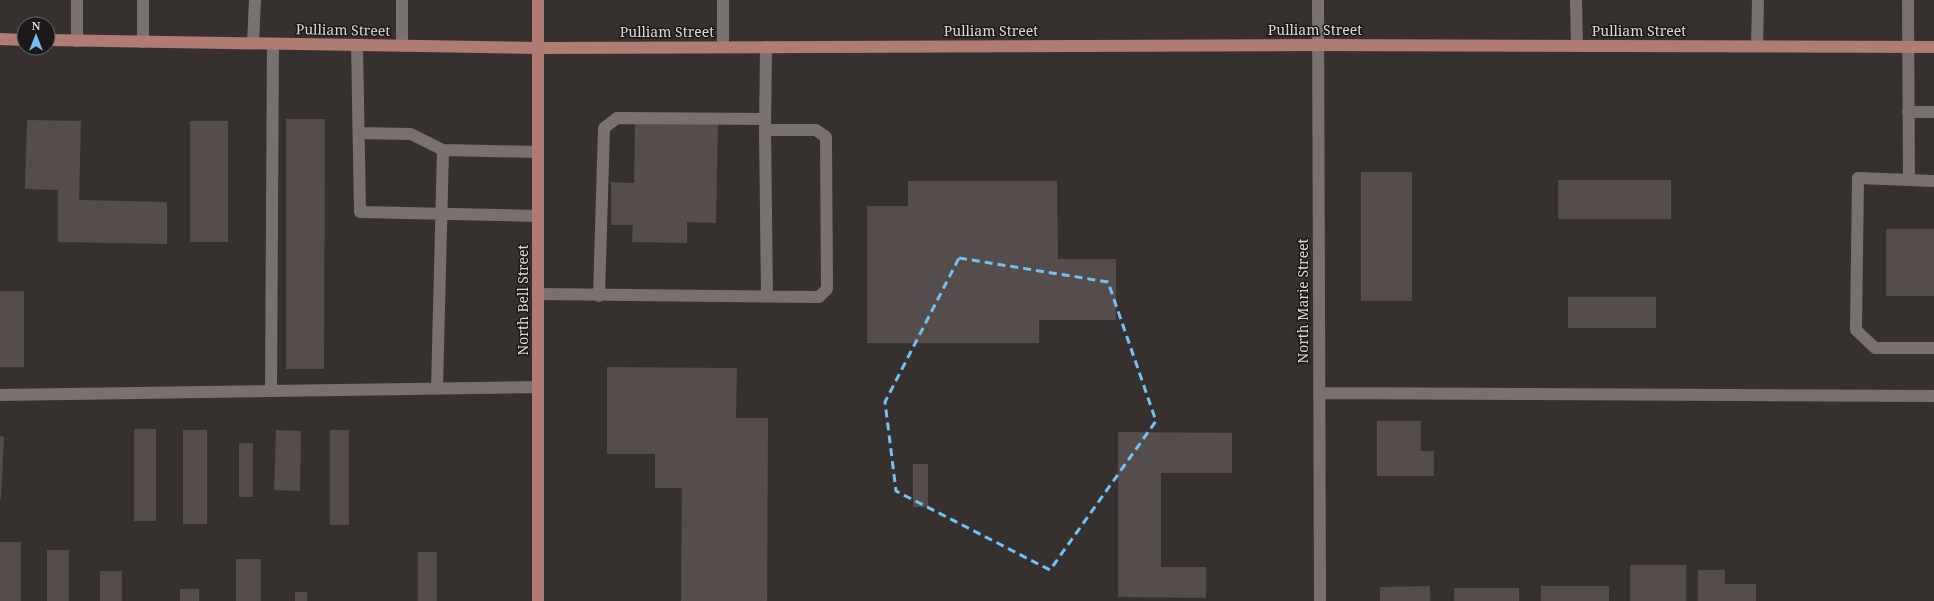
<svg xmlns="http://www.w3.org/2000/svg" width="1934" height="601" font-family="'Noto Serif',serif">
<style>
.building{fill:#544d4c}
.lines{fill:none;stroke-linecap:round;stroke-linejoin:round}
.minor{stroke:#787170;stroke-width:12}
.major{stroke:#af7b73;stroke-width:12}
.marked{fill:none;stroke:#72c1f5;stroke-width:3;stroke-dasharray:8 5;stroke-linejoin:round}
.labels{text-anchor:middle;stroke-width:3;stroke-linejoin:round;paint-order:stroke}
.street-label{font-size:14px;fill:#ddd9d9;stroke:#1b1918}
</style>
<rect width="100%" height="100%" fill="#36302f"/>
<path class="building" d="M 286,119 L 325,119 L 324,369 L 286,369 Z
M 27,120 L 81,121 L 79,200 L 167,202 L 167,244 L 58,242 L 58,190 L 25,189 Z
M 190,121 L 228,121 L 228,242 L 190,242 Z
M 635,123 L 718,124 L 716,223 L 687,222 L 687,243 L 632,242 L 633,225 L 611,225 L 611,182 L 634,183 Z
M 1361,172 L 1412,172 L 1412,301 L 1361,301 Z
M 1558,180 L 1671,180 L 1671,219 L 1558,219 Z
M 908,181 L 1057,181 L 1058,259 L 1116,259 L 1116,320 L 1039,320 L 1039,343 L 867,343 L 867,206 L 908,206 Z
M 1886,229 L 1934,229 L 1934,296 L 1886,296 Z
M 0,291 L 24,291 L 24,367 L 0,367 Z
M 1568,297 L 1656,297 L 1656,328 L 1568,328 Z
M 607,367 L 737,368 L 736,418 L 768,418 L 767,601 L 681,601 L 682,488 L 655,488 L 655,454 L 607,454 Z
M 1377,421 L 1421,421 L 1421,451 L 1434,451 L 1434,476 L 1377,476 Z
M 134,429 L 156,429 L 156,521 L 134,521 Z
M 183,430 L 207,430 L 207,524 L 183,524 Z
M 276,430 L 301,431 L 300,491 L 274,490 Z
M 330,430 L 349,430 L 349,525 L 330,525 Z
M 1118,432 L 1232,433 L 1232,473 L 1161,473 L 1161,567 L 1206,567 L 1206,598 L 1118,597 Z
M 0,436 L 4,437 L 1,499 L 0,499 Z
M 239,443 L 253,443 L 253,497 L 239,497 Z
M 913,464 L 928,464 L 928,507 L 913,507 Z
M 0,542 L 21,542 L 21,601 L 0,601 Z
M 47,550 L 69,550 L 69,601 L 47,601 Z
M 418,552 L 437,552 L 437,601 L 418,601 Z
M 236,559 L 261,559 L 261,601 L 236,601 Z
M 1630,565 L 1686,565 L 1686,601 L 1630,601 Z
M 1698,570 L 1725,570 L 1725,584 L 1756,584 L 1756,601 L 1698,601 Z
M 100,571 L 122,571 L 122,601 L 100,601 Z
M 1430,586 L 1430,601 L 1380,601 L 1380,587 Z
M 1541,586 L 1609,586 L 1609,601 L 1541,601 Z
M 1454,588 L 1519,588 L 1519,601 L 1454,601 Z
M 180,589 L 199,589 L 199,601 L 180,601 Z
M 295,592 L 307,592 L 307,601 L 295,601 Z"/>
<g class="lines">
<path class="minor" d="M 77,0 L 77,41
M 402,0 L 402,46
M 723,0 L 723,47
M 1318,0 L 1320,601
M 1576,0 L 1577,46
M 1908,0 L 1909,180 L 1934,181
M 143,42 L 143,0
M 253,43 L 255,0
M 357,45 L 360,212 L 538,216
M 1757,46 L 1758,0
M 1908,112 L 1934,112
M 765,130 L 767,297
M 359,133 L 411,134 L 443,150 L 538,152
M 1909,180 L 1858,178 L 1856,330 L 1875,348 L 1934,348
M 538,294 L 819,297 L 827,289 L 826,137 L 816,130 L 765,130 L 766,47
M 599,296 L 604,128 L 617,118 L 764,119
M 437,388 L 443,150
M 271,391 L 273,44
M 1319,393 L 1934,396
M 0,395 L 538,387"/>
<path class="major" d="M 538,0 L 538,601
M 0,39 L 24,40
M 48,40 L 538,48 L 1317,45 L 1934,47"/>
</g>
<path class="marked" d="M 959,258 L 1108,282 L 1156,421 L 1050,570 L 896,491 L 885,402 Z"/>
<g class="labels">
<g class="street-label">
<text transform="translate(343 30) rotate(1)" y="5">Pulliam Street</text>
<text x="1315" y="35">Pulliam Street</text>
<text x="991" y="36">Pulliam Street</text>
<text x="1639" y="36">Pulliam Street</text>
<text x="667" y="37">Pulliam Street</text>
<text transform="translate(523 300) rotate(-90)" y="5">North Bell Street</text>
<text transform="translate(1303 301) rotate(-90)" y="5">North Marie Street</text>
</g>
</g>
<g transform="translate(36 36)"><circle r="19" fill="#1b1918" stroke="#696665"/>
<path d="M0-3L7 15L0 10L-7 15Z" fill="#72c1f5"/>
<text y="-6" font-size="11" font-weight="bold" text-anchor="middle" fill="#ddd9d9">N</text>
</g>
</svg>
